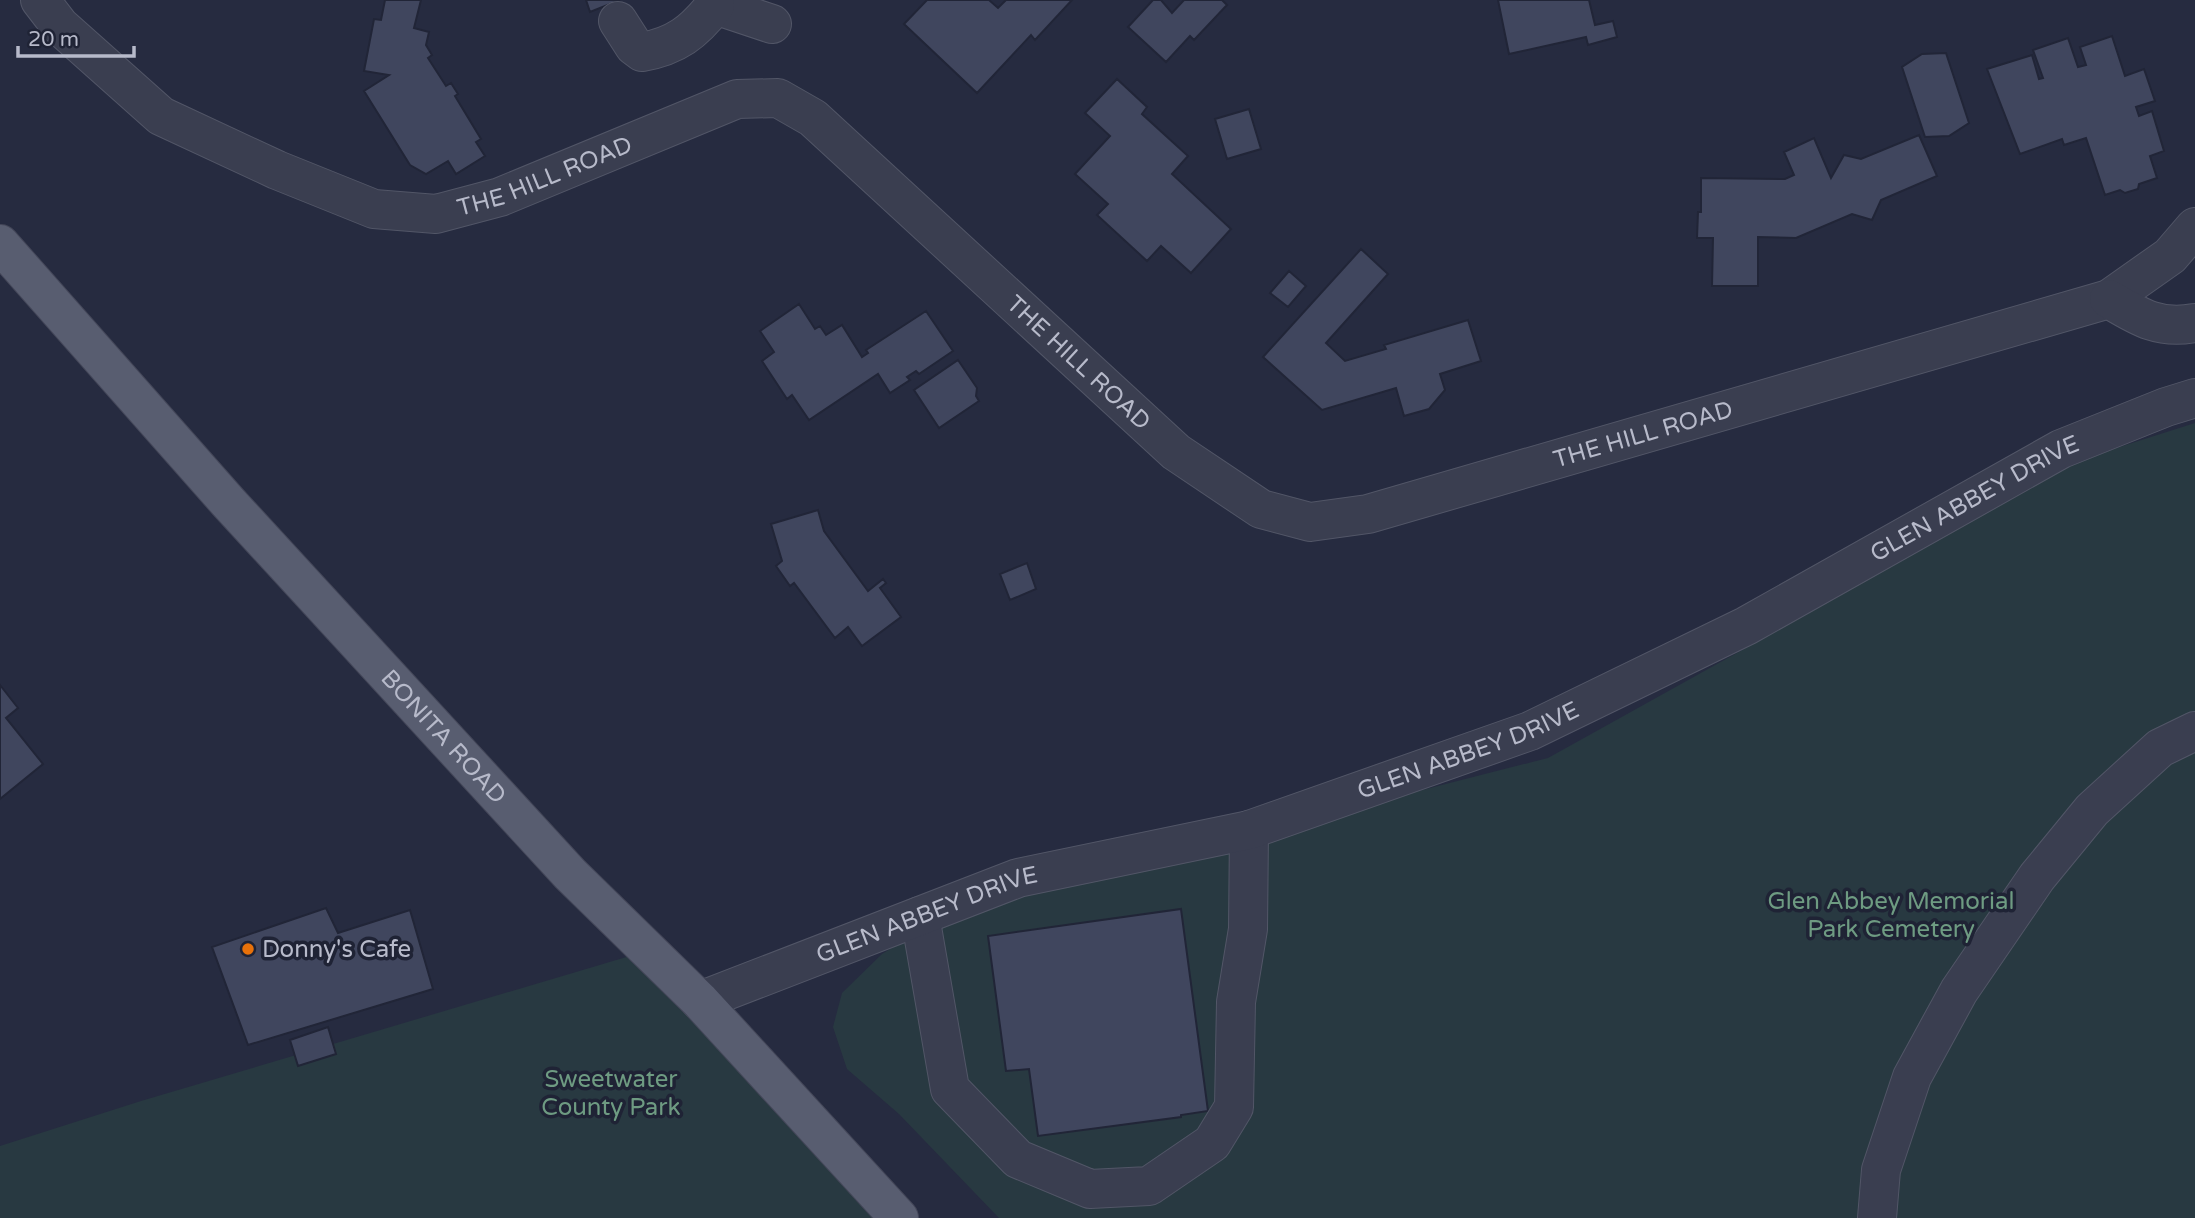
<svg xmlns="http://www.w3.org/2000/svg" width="2195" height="1218" font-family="'Varela Round',sans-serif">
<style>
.green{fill:#283941}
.building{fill:#40465e;stroke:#212537;stroke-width:2}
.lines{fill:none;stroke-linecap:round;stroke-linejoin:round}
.minor-casing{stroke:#525667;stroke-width:40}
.major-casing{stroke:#444759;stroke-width:40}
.minor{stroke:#3a3e50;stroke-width:38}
.major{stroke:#585d70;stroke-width:38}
.food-dot{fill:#e8710a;stroke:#1f2335;stroke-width:2.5}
.labels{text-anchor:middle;stroke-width:7;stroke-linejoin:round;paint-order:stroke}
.street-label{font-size:24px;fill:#b7baca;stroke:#1f2335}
.park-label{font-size:24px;fill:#6e9b82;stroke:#1f2335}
.poi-label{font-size:24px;fill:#b7baca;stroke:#1f2335;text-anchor:start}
</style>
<rect width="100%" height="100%" fill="#262b40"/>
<path class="green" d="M 2195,423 L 2195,1218 L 999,1218 L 899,1114 L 847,1069 L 833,1027 L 842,993 L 882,954 L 953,910 L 1548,758 L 1834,599 L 2066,464 Z
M 650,950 L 896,1218 L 0,1218 L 0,1146 L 141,1101 Z"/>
<path class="building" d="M 385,0 L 421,0 L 414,28 L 429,32 L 426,45 L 432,55 L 428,58 L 446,86 L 451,83 L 458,94 L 455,96 L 481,139 L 476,142 L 485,156 L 456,174 L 448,161 L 426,174 L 410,165 L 364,91 L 389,75 L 364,71 L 374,19 L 381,20 Z
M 586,0 L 620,0 L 590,12 Z
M 927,0 L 989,0 L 998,8 L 1006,0 L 1072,0 L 1035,40 L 1031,35 L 977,93 L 904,24 Z
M 1153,0 L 1161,0 L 1172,13 L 1184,0 L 1222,0 L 1227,5 L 1194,40 L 1190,36 L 1166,62 L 1128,27 Z
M 1498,0 L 1589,0 L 1595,25 L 1613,21 L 1617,37 L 1588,45 L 1586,37 L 1509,54 Z
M 2112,36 L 2125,76 L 2144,69 L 2155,101 L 2136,107 L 2139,116 L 2152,111 L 2164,151 L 2150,156 L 2157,178 L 2139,184 L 2138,189 L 2125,193 L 2120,190 L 2105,195 L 2086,138 L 2064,145 L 2062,139 L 2020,154 L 1987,69 L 2032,55 L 2039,79 L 2043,78 L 2033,50 L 2068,38 L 2078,67 L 2086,65 L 2080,47 Z
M 1946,53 L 1969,123 L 1949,136 L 1925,137 L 1902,67 L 1922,54 Z
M 1117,79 L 1147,107 L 1142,114 L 1188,156 L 1172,174 L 1231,229 L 1191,273 L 1161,246 L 1147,261 L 1097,215 L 1108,204 L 1075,174 L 1110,136 L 1085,113 Z
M 1249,109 L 1261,149 L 1227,159 L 1215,119 Z
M 1919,135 L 1937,176 L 1881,200 L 1872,220 L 1852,214 L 1796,238 L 1758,237 L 1758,286 L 1712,286 L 1713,238 L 1697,238 L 1698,212 L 1701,212 L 1701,178 L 1785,179 L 1794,175 L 1784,152 L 1814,138 L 1831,178 L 1844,155 L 1861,159 Z
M 1361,249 L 1388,274 L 1326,343 L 1345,361 L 1386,349 L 1384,345 L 1468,320 L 1481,361 L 1440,374 L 1445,390 L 1429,409 L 1404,416 L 1396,388 L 1322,410 L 1263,357 Z
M 1289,271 L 1306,286 L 1288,307 L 1270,293 Z
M 799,304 L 815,329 L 820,326 L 826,335 L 842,325 L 862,357 L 868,353 L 866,350 L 926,311 L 953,351 L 919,374 L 916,371 L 907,377 L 910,380 L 890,393 L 878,374 L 809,420 L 792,395 L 787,399 L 762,361 L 774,352 L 760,331 Z
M 958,360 L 977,388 L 976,396 L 979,401 L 939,428 L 914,390 Z
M 818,510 L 824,531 L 868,591 L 883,579 L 886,583 L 880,588 L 901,617 L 862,646 L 848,627 L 835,638 L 794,583 L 790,586 L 776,566 L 782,561 L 771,524 Z
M 1027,563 L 1036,589 L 1010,600 L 1000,574 Z
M 0,685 L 18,708 L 6,718 L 43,764 L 0,799 Z
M 326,908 L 338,933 L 410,910 L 433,989 L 248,1045 L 212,947 Z
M 1181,909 L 1208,1111 L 1181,1115 L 1181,1117 L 1038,1136 L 1029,1069 L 1006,1071 L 988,936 Z
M 328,1027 L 336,1054 L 298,1066 L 290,1040 Z"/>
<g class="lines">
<defs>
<g id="minor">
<path id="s1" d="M 40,0 L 60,26 L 161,116 L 277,170 L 374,209 L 436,214 L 500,197 L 737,99 L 778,98 L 813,118 L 1176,452 L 1261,509 L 1310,522 L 1368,514 L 2109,299 L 2170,256 L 2195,227"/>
<path d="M 715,5 L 772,24"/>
<path d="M 618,21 L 634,46 L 642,52 C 676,46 694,32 715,5 L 714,0"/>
<path d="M 2109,299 C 2139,317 2159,330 2195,323"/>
<path d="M 920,916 L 950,1089 L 1018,1159 L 1090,1189 L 1149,1186 L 1212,1143 L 1234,1107 L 1236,1002 L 1248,929 L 1249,830"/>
<path id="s2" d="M 700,1001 L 1018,878 L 1249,830 L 1530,731 L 1746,626 L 2061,449 L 2166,407 L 2195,398"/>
<path d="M 1877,1218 L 1881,1170 L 1912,1077 L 1959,991 L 2037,877 L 2092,810 L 2160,748 L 2195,731"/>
</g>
<g id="major">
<path id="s3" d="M 0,244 L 228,502 L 570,874 L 700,1001 L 899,1218"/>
</g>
</defs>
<use href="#minor" class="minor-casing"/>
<use href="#major" class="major-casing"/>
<use href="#minor" class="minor"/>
<use href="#major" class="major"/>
</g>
<circle class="food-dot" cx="248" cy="949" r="7"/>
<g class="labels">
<g class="street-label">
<text dy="8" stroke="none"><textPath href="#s1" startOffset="578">THE HILL ROAD</textPath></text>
<text dy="8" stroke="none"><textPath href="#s1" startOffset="1228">THE HILL ROAD</textPath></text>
<text dy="8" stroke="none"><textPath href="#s1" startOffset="1858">THE HILL ROAD</textPath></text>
<text dy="8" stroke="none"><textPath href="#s2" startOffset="1377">GLEN ABBEY DRIVE</textPath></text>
<text dy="8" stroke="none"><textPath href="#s3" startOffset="663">BONITA ROAD</textPath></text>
<text dy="8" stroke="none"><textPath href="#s2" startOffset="810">GLEN ABBEY DRIVE</textPath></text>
<text dy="8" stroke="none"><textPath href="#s2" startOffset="243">GLEN ABBEY DRIVE</textPath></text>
</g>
<g class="park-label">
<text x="1891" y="909">Glen Abbey Memorial<tspan x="1891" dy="28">Park Cemetery</tspan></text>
<text x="611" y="1087">Sweetwater<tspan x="611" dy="28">County Park</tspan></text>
</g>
<g class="poi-label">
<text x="262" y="957">Donny's Cafe</text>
</g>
</g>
<path d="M18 46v10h116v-10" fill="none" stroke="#b7baca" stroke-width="3.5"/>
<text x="28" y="46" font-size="21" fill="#b7baca" stroke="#1f2335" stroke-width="5" paint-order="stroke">20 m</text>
</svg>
